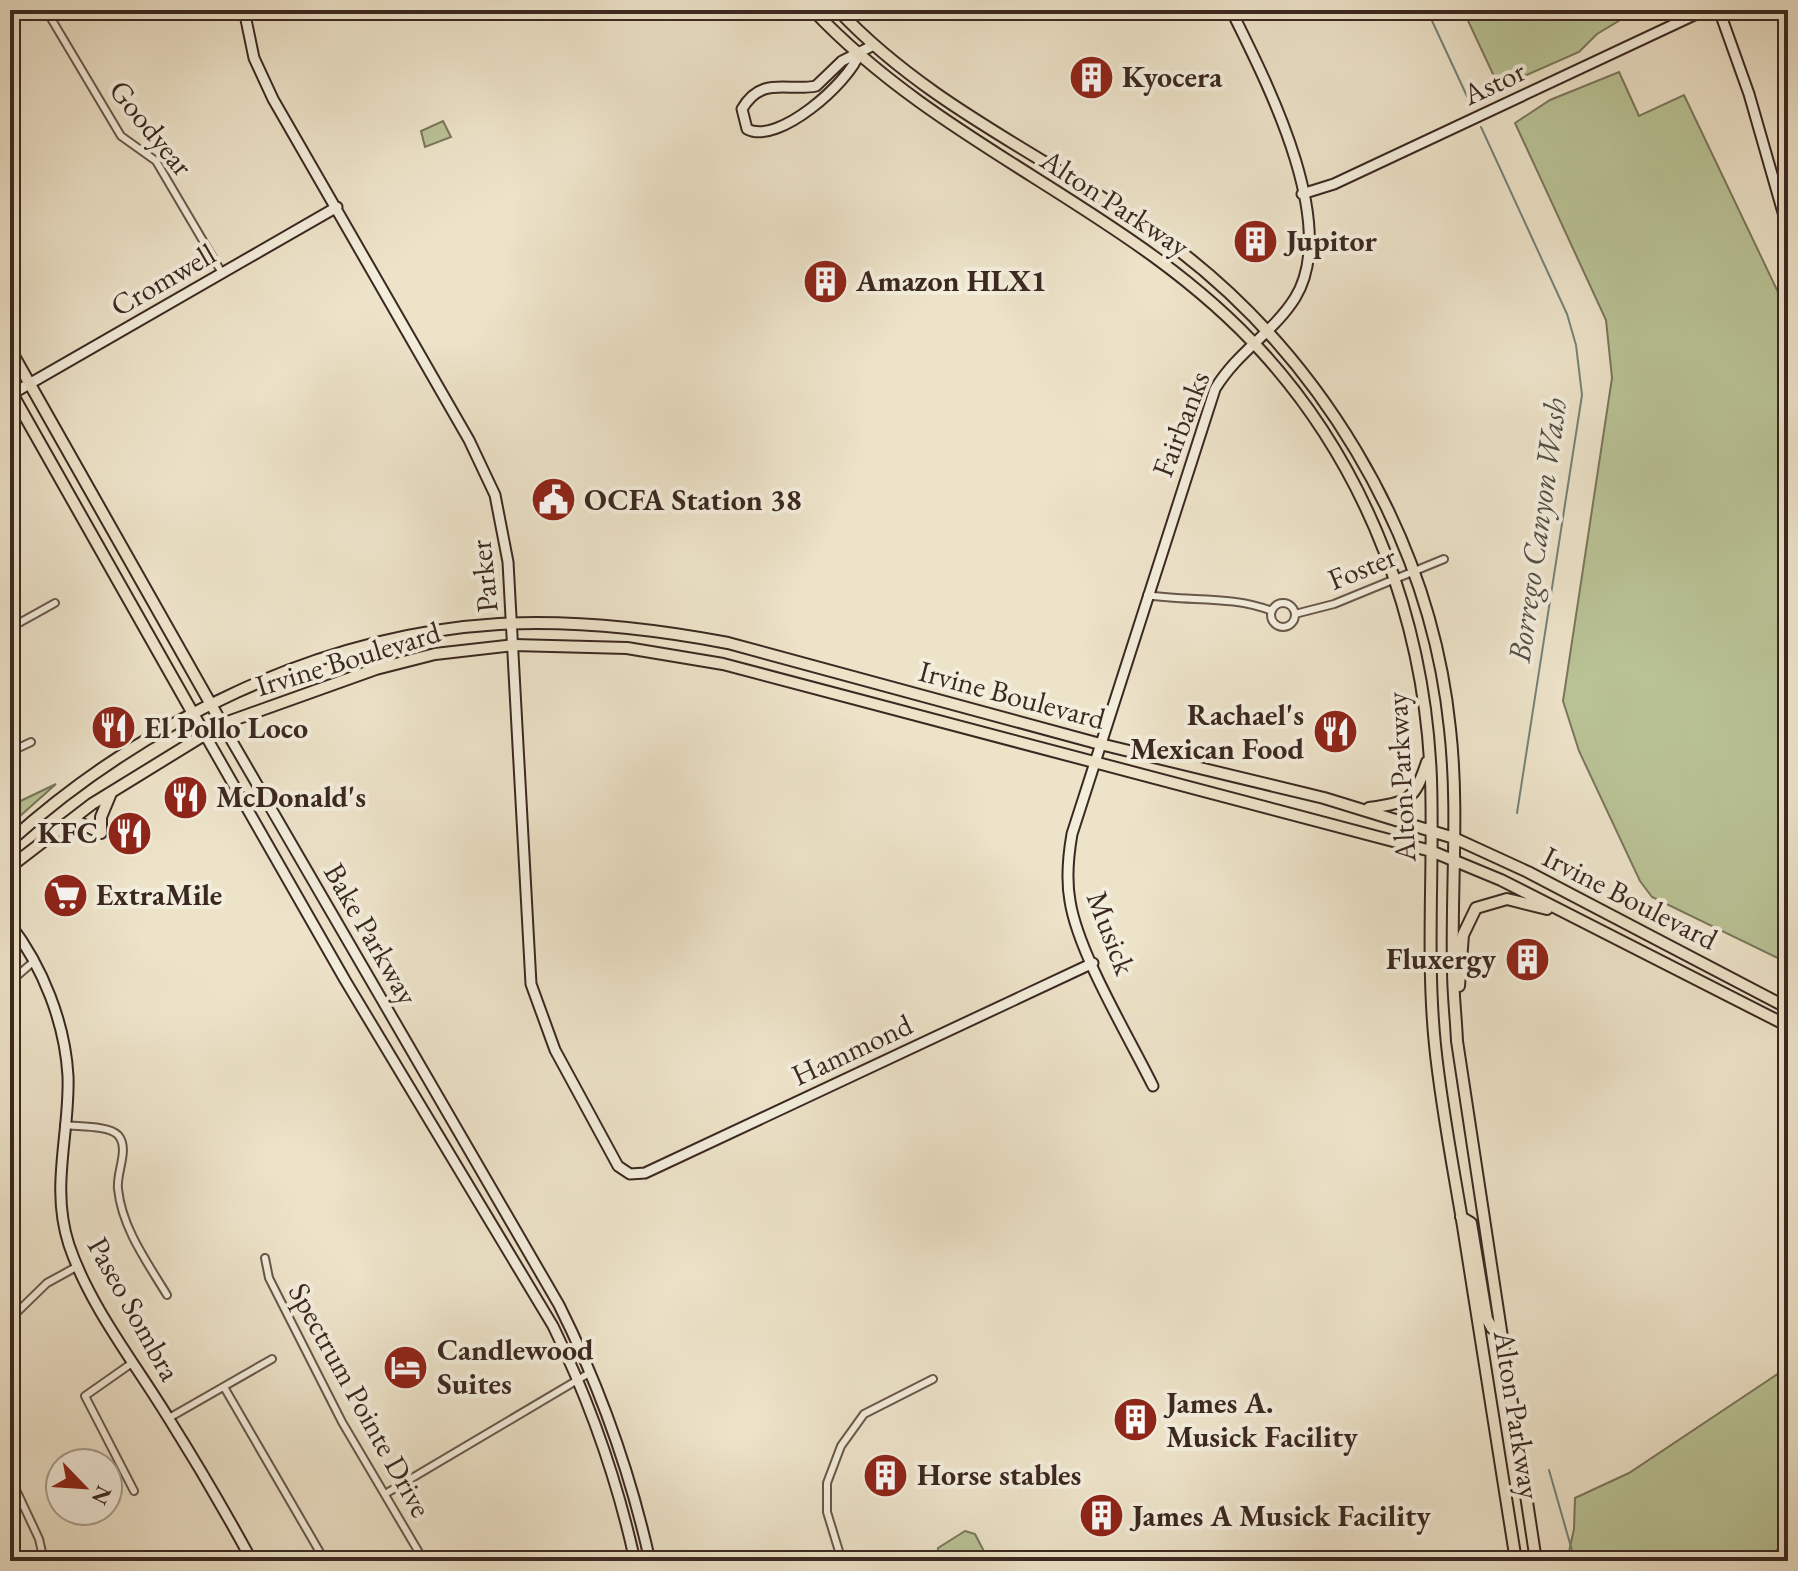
<svg xmlns="http://www.w3.org/2000/svg" width="1798" height="1571" font-family="'EB Garamond',serif">
<style>
.green{fill:#b9c396;stroke:#7a765c;stroke-width:2}
.lines{fill:none;stroke-linecap:round;stroke-linejoin:round}
.stream{stroke:#73827a;stroke-width:2}
.street-casing{stroke:#68574b;stroke-width:10}
.secondary-casing{stroke:#3b2821;stroke-width:13}
.primary-casing{stroke:#3b2821;stroke-width:14}
.street{stroke:#f3eddc;stroke-width:6}
.secondary{stroke:#f3eddc;stroke-width:9}
.primary{stroke:#ede3c9;stroke-width:10}
.labels{text-anchor:middle;stroke-width:8;stroke-linejoin:round;paint-order:stroke}
.poi-label{font-size:30px;font-weight:bold;fill:#3b2821;stroke:#f3eddc;text-anchor:start}
.street-label{font-size:30px;fill:#3b2821;stroke:#f3eddc}
.water-label{font-size:32px;font-style:italic;fill:#524e46;stroke:#f3eddc}
</style>
<rect width="100%" height="100%" fill="#ede3c9"/>
<filter id="stains"><feTurbulence type="fractalNoise" baseFrequency=".0025" numOctaves="4"/><feColorMatrix values="0 0 0 0 .2 0 0 0 0 .09 0 0 0 0 .02 0 0 0 .5 -.17"/></filter>
<radialGradient id="worn" r=".72"><stop offset=".6" stop-color="#630" stop-opacity="0"/><stop offset="1" stop-color="#630" stop-opacity=".3"/></radialGradient>
<path class="green" d="M 1463,10 L 1637,10 L 1597,34 L 1579,52 L 1499,87 Z
M 1619,72 L 1639,116 L 1684,95 L 1788,313 L 1788,963 L 1652,897 L 1640,881 L 1579,751 L 1563,701 L 1612,378 L 1606,320 L 1515,123 L 1550,100 Z
M 443,121 L 451,137 L 425,147 L 421,131 Z
M 56,784 L 10,825 L 10,806 Z
M 1788,1367 L 1788,1544 L 1757,1561 L 1567,1561 L 1574,1529 L 1575,1498 L 1629,1473 Z
M 965,1531 L 975,1534 L 989,1561 L 937,1561 L 938,1548 Z"/>
<g class="lines">
<path class="stream" d="M 1427,10 L 1472,107
M 1481,127 L 1567,314 L 1576,345 L 1582,395 L 1517,813
M 1549,1470 L 1575,1561"/>
<defs>
<path id="street" d="M 46,10 L 121,136 L 156,161 L 222,273
M 1147,595 C 1190,602 1231,595 1272,611
M1271 615a12 12 0 1 1 24 0a12 12 0 1 1-24 0Z
M 1295,614 L 1334,604 L 1444,559
M 10,628 L 55,603
M 10,752 L 31,742
M 10,982 L 33,962
M 64,1125 C 77,1127 108,1125 118,1135 C 130,1149 116,1172 118,1189 C 122,1228 147,1262 167,1295
M 265,1258 L 269,1278 L 342,1422 L 424,1561
M 10,1319 L 47,1283 L 78,1266
M 132,1363 L 85,1396 L 134,1491
M 224,1387 L 325,1561
M 169,1418 L 272,1359
M 10,1477 L 39,1539 L 44,1561
M 385,1494 L 591,1372
M 231,1561 L 247,1552
M 842,1561 L 827,1512 L 827,1483 L 841,1446 L 864,1414 L 933,1379
M 1779,1561 L 1788,1556"/>
<path id="secondary" d="M 244,10 L 254,58 L 273,99 L 469,440 L 495,495 L 508,562 L 531,984 L 555,1050 L 618,1166 L 630,1174 L 645,1173 L 1093,963
M 1719,10 L 1749,94 L 1788,230
M 859,54 C 849,82 778,146 747,129 L 742,109 C 762,75 788,92 816,86 L 842,61 L 874,45
M 1302,194 L 1334,184 L 1705,10
M 10,395 L 337,207
M 222,724 L 559,1305 C 600,1387 630,1471 650,1561
M 204,733 L 345,980 L 553,1326 C 590,1402 617,1479 635,1561
M 10,924 C 43,967 65,1023 68,1076 C 70,1134 50,1187 69,1245 C 90,1307 135,1363 169,1419 C 198,1465 226,1513 252,1561
M 1153,1086 C 1129,1037 1078,953 1070,901 C 1066,879 1068,857 1072,834 L 1215,389 C 1238,351 1273,333 1295,298 C 1341,224 1265,79 1231,10"/>
<path id="primary" d="M 813,10 C 947,152 1133,209 1263,353 C 1369,470 1425,623 1431,779 C 1434,868 1426,956 1435,1045 C 1441,1105 1453,1166 1463,1226 C 1481,1338 1498,1449 1516,1561
M 838,10 C 929,107 1050,158 1157,234 C 1317,348 1430,533 1450,729 C 1459,809 1451,890 1453,970 C 1453,994 1456,1017 1457,1041 L 1536,1561
M 10,349 L 222,724
M 10,390 L 204,733
M 1369,808 C 1409,802 1414,801 1427,762
M 64,827 L 80,823 L 101,833
M 101,833 L 101,817 L 111,793
M 10,841 C 142,722 320,635 499,624 C 575,620 654,629 728,643 L 1100,744 L 1324,798 L 1454,838 L 1528,872 L 1788,1008
M 10,867 L 92,804 L 222,724 L 376,669 L 435,654 L 514,645 L 627,648 L 723,664 L 1431,851 L 1501,880 L 1788,1026
M 1459,986 L 1463,935 L 1476,908 L 1507,899 L 1547,909
M 1461,1217 L 1471,1223 L 1487,1319 L 1492,1328 L 1500,1329"/>
</defs>
<use href="#street" class="street-casing"/>
<use href="#secondary" class="secondary-casing"/>
<use href="#primary" class="primary-casing"/>
<use href="#street" class="street"/>
<use href="#secondary" class="secondary"/>
<use href="#primary" class="primary"/>
</g>
<defs>
<symbol id="building-disc" viewBox="-11 -11 22 22"><circle r="9.5" fill="#8f2418" stroke="#f3eddc"/><path d="M-4-6H4V6H1V3H-1V6H-4ZM-2.5-4.3h1.7v1.8h-1.7ZM.8-4.3h1.7v1.8H.8ZM-2.5-1h1.7V.8h-1.7ZM.8-1h1.7V.8H.8Z" fill="#fff"/></symbol>
<symbol id="civic-disc" viewBox="-11 -11 22 22"><circle r="9.5" fill="#8f2418" stroke="#f3eddc"/><path d="M-.6-6.5H3V-4.5H.6V-3L4-1V1h2V6H-6V1h2V-1L-.6-3ZM-1.2 2.5V6h2.4V2.5Z" fill="#fff"/></symbol>
<symbol id="restaurant-disc" viewBox="-11 -11 22 22"><circle r="9.5" fill="#8f2418" stroke="#f3eddc"/><path d="M-5-6h1v4h1v-4h1v4h1v-4h1v5L-1.5 .5V6h-2V.5L-5-1ZM5-6V6H3V1.5H1.5Q1.5-4 5-6Z" fill="#fff"/></symbol>
<symbol id="supermarket-disc" viewBox="-11 -11 22 22"><circle r="9.5" fill="#8f2418" stroke="#f3eddc"/><path d="M-6-5.5h2.5l.6 2H6L4.5 2H-2.5L-4.4-4H-6ZM-1.5 3.2a1.3 1.3 0 1 0 .1 0ZM3 3.2a1.3 1.3 0 1 0 .1 0Z" fill="#fff"/></symbol>
<symbol id="hotel-disc" viewBox="-11 -11 22 22"><circle r="9.5" fill="#8f2418" stroke="#f3eddc"/><path d="M-6-4.5h1.5V1H6V5H4.5V3h-9V5H-6ZM-4 0a1.8 1.8 0 1 1 3.6 0ZM.5 0V-2.5h3Q6-2.5 6 0Z" fill="#fff"/></symbol>
</defs>
<g fill-rule="evenodd">
<use href="#building-disc" x="1066" y="52" width="51" height="51"/>
<use href="#building-disc" x="1230" y="216" width="51" height="51"/>
<use href="#building-disc" x="800" y="256" width="51" height="51"/>
<use href="#civic-disc" x="528" y="474" width="51" height="51"/>
<use href="#restaurant-disc" x="88" y="702" width="51" height="51"/>
<use href="#restaurant-disc" x="1310" y="706" width="51" height="51"/>
<use href="#restaurant-disc" x="160" y="772" width="51" height="51"/>
<use href="#restaurant-disc" x="104" y="808" width="51" height="51"/>
<use href="#supermarket-disc" x="40" y="870" width="51" height="51"/>
<use href="#building-disc" x="1502" y="934" width="51" height="51"/>
<use href="#hotel-disc" x="380" y="1342" width="51" height="51"/>
<use href="#building-disc" x="1110" y="1394" width="51" height="51"/>
<use href="#building-disc" x="860" y="1450" width="51" height="51"/>
<use href="#building-disc" x="1076" y="1490" width="51" height="51"/>
</g>
<g class="labels">
<g class="poi-label">
<text x="1122" y="87">Kyocera</text>
<text x="1286" y="251">Jupitor</text>
<text x="856" y="291">Amazon HLX1</text>
<text x="584" y="510">OCFA Station 38</text>
<text x="1304" y="725" text-anchor="end">Rachael's<tspan x="1304" dy="34">Mexican Food</tspan></text>
<text x="144" y="738">El Pollo Loco</text>
<text x="216" y="807">McDonald's</text>
<text x="98" y="843" text-anchor="end">KFC</text>
<text x="96" y="905">ExtraMile</text>
<text x="1496" y="969" text-anchor="end">Fluxergy</text>
<text x="437" y="1360">Candlewood<tspan x="437" dy="34">Suites</tspan></text>
<text x="1166" y="1413">James A.<tspan x="1166" dy="34">Musick Facility</tspan></text>
<text x="917" y="1485">Horse stables</text>
<text x="1132" y="1526">James A Musick Facility</text>
</g>
<g class="street-label">
<text transform="translate(1494 83) rotate(-25)" y="10">Astor</text>
<text transform="translate(151 128) rotate(51)" y="10">Goodyear</text>
<text transform="translate(1115 203) rotate(33)" y="10">Alton Parkway</text>
<text transform="translate(163 280) rotate(-30)" y="10">Cromwell</text>
<text transform="translate(1181 424) rotate(-69)" y="10">Fairbanks</text>
<text transform="translate(1362 568) rotate(-22)" y="10">Foster</text>
<text transform="translate(484 576) rotate(-96)" y="10">Parker</text>
<text transform="translate(348 659) rotate(-17)" y="10">Irvine Boulevard</text>
<text transform="translate(1012 695) rotate(15)" y="10">Irvine Boulevard</text>
<text transform="translate(1401 777) rotate(-93)" y="10">Alton Parkway</text>
<text transform="translate(1630 898) rotate(27)" y="10">Irvine Boulevard</text>
<text transform="translate(1111 933) rotate(69)" y="10">Musick</text>
<text transform="translate(371 934) rotate(60)" y="10">Bake Parkway</text>
<text transform="translate(852 1050) rotate(-25)" y="10">Hammond</text>
<text transform="translate(134 1309) rotate(61)" y="10">Paseo Sombra</text>
<text transform="translate(360 1400) rotate(61)" y="10">Spectrum Pointe Drive</text>
<text transform="translate(1517 1415) rotate(81)" y="10">Alton Parkway</text>
</g>
<g class="water-label">
<text transform="translate(1537 530) rotate(-82)" y="11">Borrego Canyon Wash</text>
</g>
</g>
<rect width="1798" height="1571" fill="none" stroke="#ede3c9" stroke-width="40"/>
<rect x="12" y="12" width="1774" height="1547" fill="none" stroke="#3b2821" stroke-width="4"/>
<rect x="20" y="20" width="1758" height="1531" fill="none" stroke="#3b2821" stroke-width="2"/>
<g transform="translate(84 1487) rotate(115)"><circle r="38" fill="#f3eddc" stroke="#a99e91" stroke-width="2"/>
<path d="M0-6L14 30L0 20L-14 30Z" fill="#8f2418"/>
<text y="-12" font-size="22" font-weight="bold" text-anchor="middle" fill="#3b2821">N</text>
</g>
<rect width="100%" height="100%" filter="url(#stains)"/>
<rect width="100%" height="100%" fill="url(#worn)"/>
</svg>
